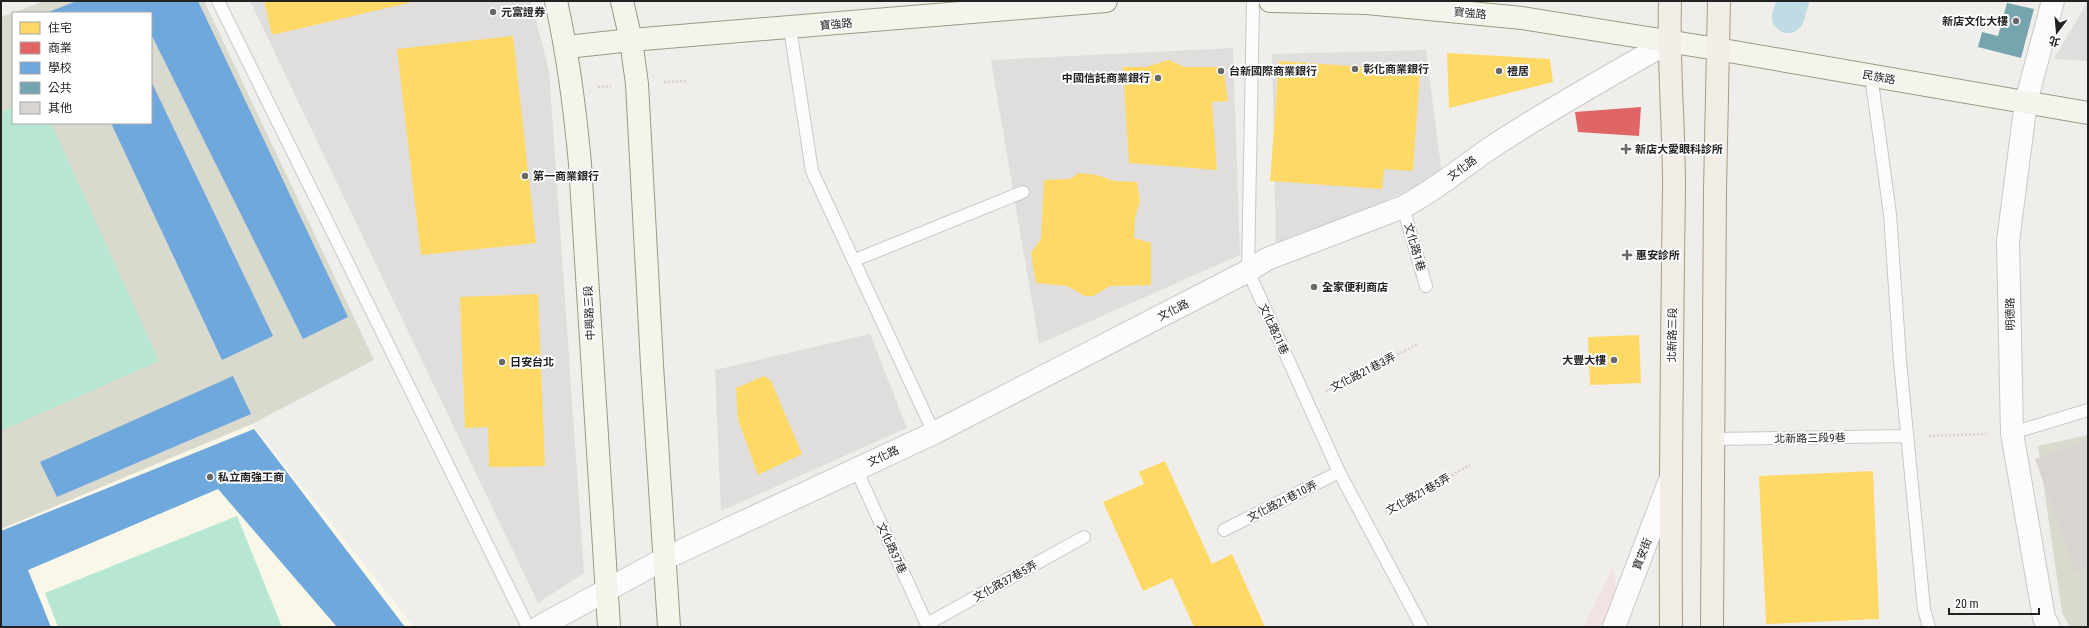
<svg xmlns="http://www.w3.org/2000/svg" width="2089" height="628" font-family="'Roboto Condensed','Noto Sans TC',sans-serif">
<style>
.residential{fill:#dfdedc}
.commercial{fill:#f1e3e1}
.education{fill:#f8f7e8}
.construction{fill:#d9d9cd;fill-rule:evenodd}
.pitch{fill:#b7e6d2}
.homes{fill:#ffd966}
.shops{fill:#e06666}
.schools{fill:#6fa8dc}
.public{fill:#76a5af}
.lines{fill:none;stroke-linecap:round;stroke-linejoin:round}
.canal{stroke:#bfdbe3;stroke-width:32}
.building{fill:#d7d4d2}
.lane-casing{stroke:#c9c8c7;stroke-width:14}
.street-casing{stroke:#c9c8c7;stroke-width:24}
.secondary-casing{stroke:#999a82;stroke-width:24}
.primary-casing{stroke:#a79c86;stroke-width:24}
.path{stroke:#dccecd;stroke-width:2.5;stroke-dasharray:2 2;stroke-linecap:butt}
.lane{stroke:#fdfcfc;stroke-width:12}
.street{stroke:#fdfcfc;stroke-width:22}
.secondary{stroke:#f4f4ed;stroke-width:22}
.primary{stroke:#f3ede7;stroke-width:22}
.poi-dot{fill:#6a6968;stroke:#fff;stroke-width:1.5}
.labels{text-anchor:middle;stroke-width:4;stroke-linejoin:round;paint-order:stroke}
.poi-label{font-size:11px;font-weight:bold;fill:#222;stroke:#fff;text-anchor:start}
.street-label{font-size:11px;fill:#222;stroke:#fff}
</style>
<rect width="100%" height="100%" fill="#f0eeeb"/>
<path class="residential" d="M 250,1 L 531,1 L 549,71 L 584,573 L 538,603 Z
M 2088,1 L 2088,61 L 2054,59 Z
M 1233,48 L 1240,255 L 1039,344 L 991,60 Z
M 1426,50 L 1442,175 L 1276,250 L 1272,54 Z
M 870,334 L 907,428 L 721,511 L 715,370 Z"/>
<path class="commercial" d="M 1613,568 L 1622,627 L 1583,627 Z"/>
<path class="education" d="M 252,424 L 414,627 L 1,627 L 1,529 Z"/>
<path class="construction" d="M 45,1 L 204,1 L 374,360 L 252,424 L 1,529 L 1,17 ZM 13,13 L 151,13 L 151,123 L 13,123 Z
M 2088,435 L 2088,627 L 2070,627 L 2062,613 L 2038,446 Z"/>
<path class="pitch" d="M 13,106 L 13,123 L 51,123 L 159,361 L 1,431 L 1,112 Z
M 237,516 L 282,627 L 58,627 L 45,593 Z"/>
<path class="homes" d="M 264,1 L 412,1 L 412,2 L 272,35 Z
M 513,36 L 536,243 L 421,255 L 397,49 Z
M 1447,53 L 1550,59 L 1553,82 L 1449,108 Z
M 1169,60 L 1184,67 L 1223,67 L 1228,101 L 1212,102 L 1217,170 L 1129,163 L 1123,67 L 1146,67 Z
M 1279,61 L 1420,71 L 1413,171 L 1384,169 L 1382,189 L 1270,181 Z
M 1079,173 L 1097,175 L 1114,181 L 1137,182 L 1140,201 L 1135,218 L 1134,238 L 1151,243 L 1151,285 L 1110,286 L 1093,296 L 1085,296 L 1067,286 L 1036,283 L 1031,253 L 1041,239 L 1044,180 L 1070,179 Z
M 538,294 L 545,466 L 489,467 L 488,427 L 465,428 L 460,297 Z
M 1639,335 L 1641,383 L 1590,385 L 1588,337 Z
M 764,376 L 771,381 L 802,454 L 758,475 L 738,419 L 736,388 Z
M 1165,461 L 1212,564 L 1232,554 L 1265,627 L 1194,627 L 1172,578 L 1143,591 L 1103,502 L 1144,484 L 1139,472 Z
M 1873,471 L 1879,619 L 1766,624 L 1759,476 Z"/>
<path class="shops" d="M 1641,107 L 1639,136 L 1578,132 L 1575,112 Z"/>
<path class="schools" d="M 77,1 L 198,1 L 348,317 L 303,339 L 151,34 L 151,13 L 46,13 Z
M 151,81 L 273,336 L 222,360 L 111,123 L 151,123 Z
M 233,376 L 251,414 L 57,497 L 40,462 Z
M 254,429 L 405,627 L 337,627 L 218,489 L 28,570 L 51,627 L 1,627 L 1,531 Z"/>
<path class="public" d="M 2007,3 L 2034,9 L 2021,58 L 1978,47 L 1982,32 L 1998,36 Z"/>
<g class="lines">
<path class="canal" d="M 1788,17 L 1793,1"/>
</g>
<path class="building" d="M 2088,440 L 2088,567 L 2076,572 L 2035,459 Z"/>
<g class="lines">
<defs>
<path id="lane" d="M 218,1 L 528,627
M 1253,1 L 1248,271 L 1339,472 L 1422,627
M 790,28 L 812,171 L 934,433
M 1871,75 L 1890,214 L 1900,361 L 1924,609 L 1929,627
M 1403,207 L 1426,286
M 855,260 L 1023,192
M 2012,433 L 2088,410
M 1714,439 L 1907,436
M 856,469 L 928,627
M 1224,530 L 1339,472
M 927,624 L 1084,537"/>
<path id="street" d="M 539,627 L 664,559 L 934,433 L 1248,271 L 1267,259 L 1403,207 C 1438,189 1468,162 1501,141 C 1556,106 1612,74 1669,42
M 1614,627 L 1670,480
M 2049,627 L 2044,618 L 2012,433 L 2008,241 L 2026,102 L 2053,1"/>
<path id="secondary" d="M 556,1 C 568,55 575,109 580,164 L 609,627
M 622,1 L 631,40 L 637,84 L 652,365 L 669,627
M 1270,1 L 1367,3 L 1522,18 L 1717,49 L 2088,113
M 567,47 L 631,40 L 1106,1"/>
<path id="primary" d="M 1670,1 C 1668,63 1674,125 1674,187 C 1672,333 1670,480 1671,627
M 1712,627 L 1715,190 L 1719,1"/>
</defs>
<use href="#lane" class="lane-casing"/>
<use href="#street" class="street-casing"/>
<use href="#secondary" class="secondary-casing"/>
<use href="#primary" class="primary-casing"/>
<path class="path" d="M 664,82 L 688,81
M 598,87 L 611,86
M 1326,391 L 1418,344
M 1929,436 L 1986,434
M 1385,512 L 1470,465"/>
<use href="#lane" class="lane"/>
<use href="#street" class="street"/>
<use href="#secondary" class="secondary"/>
<use href="#primary" class="primary"/>
</g>
<g class="poi-dot">
<circle cx="493" cy="12" r="4"/>
<circle cx="2016" cy="21" r="4"/>
<circle cx="1355" cy="69" r="4"/>
<circle cx="1221" cy="71" r="4"/>
<circle cx="1499" cy="71" r="4"/>
<circle cx="1158" cy="78" r="4"/>
<path d="M1624 143h4v4h4v4h-4v4h-4v-4h-4v-4h4z"/>
<circle cx="525" cy="176" r="4"/>
<path d="M1625 249h4v4h4v4h-4v4h-4v-4h-4v-4h4z"/>
<circle cx="1314" cy="287" r="4"/>
<circle cx="1614" cy="360" r="4"/>
<circle cx="502" cy="362" r="4"/>
<circle cx="210" cy="477" r="4"/>
</g>
<g class="labels">
<g class="poi-label">
<text x="501" y="16">元富證券</text>
<text x="2008" y="25" text-anchor="end">新店文化大樓</text>
<text x="1363" y="73">彰化商業銀行</text>
<text x="1229" y="75">台新國際商業銀行</text>
<text x="1507" y="75">禮居</text>
<text x="1150" y="82" text-anchor="end">中國信託商業銀行</text>
<text x="1635" y="153">新店大愛眼科診所</text>
<text x="533" y="180">第一商業銀行</text>
<text x="1636" y="259">惠安診所</text>
<text x="1322" y="291">全家便利商店</text>
<text x="1606" y="364" text-anchor="end">大豐大樓</text>
<text x="510" y="366">日安台北</text>
<text x="218" y="481">私立南強工商</text>
</g>
<g class="street-label">
<text transform="translate(1470 13) rotate(5)" y="4">寶強路</text>
<text transform="translate(836 24) rotate(-5)" y="4">寶強路</text>
<text transform="translate(1879 77) rotate(10)" y="4">民族路</text>
<text transform="translate(1462 168) rotate(-36)" y="4">文化路</text>
<text transform="translate(1415 247) rotate(74)" y="4">文化路1巷</text>
<text transform="translate(1173 310) rotate(-27)" y="4">文化路</text>
<text transform="translate(589 313) rotate(-93)" y="4">中興路三段</text>
<text transform="translate(2010 314) rotate(-91)" y="4">明德路</text>
<text transform="translate(1274 329) rotate(65)" y="4">文化路21巷</text>
<text transform="translate(1672 335) rotate(-89)" y="4">北新路三段</text>
<text transform="translate(1363 372) rotate(-27)" y="4">文化路21巷3弄</text>
<text transform="translate(1810 438) rotate(-1)" y="4">北新路三段9巷</text>
<text transform="translate(883 456) rotate(-25)" y="4">文化路</text>
<text transform="translate(1418 494) rotate(-29)" y="4">文化路21巷5弄</text>
<text transform="translate(1282 501) rotate(-27)" y="4">文化路21巷10弄</text>
<text transform="translate(892 548) rotate(65)" y="4">文化路37巷</text>
<text transform="translate(1642 554) rotate(-69)" y="4">寶安街</text>
<text transform="translate(1005 581) rotate(-29)" y="4">文化路37巷5弄</text>
</g>
</g>
<rect width="2089" height="628" fill="none" stroke="#222222" stroke-width="4"/>
<rect x="12" y="12" width="140" height="112" fill="#ffffff" stroke="#a7a7a7"/>
<rect x="20" y="22" width="20" height="12" fill="#ffd966" stroke="#a7a7a7"/>
<text x="48" y="32" font-size="12" fill="#222222">住宅</text>
<rect x="20" y="42" width="20" height="12" fill="#e06666" stroke="#a7a7a7"/>
<text x="48" y="52" font-size="12" fill="#222222">商業</text>
<rect x="20" y="62" width="20" height="12" fill="#6fa8dc" stroke="#a7a7a7"/>
<text x="48" y="72" font-size="12" fill="#222222">學校</text>
<rect x="20" y="82" width="20" height="12" fill="#76a5af" stroke="#a7a7a7"/>
<text x="48" y="92" font-size="12" fill="#222222">公共</text>
<rect x="20" y="102" width="20" height="12" fill="#d7d4d2" stroke="#a7a7a7"/>
<text x="48" y="112" font-size="12" fill="#222222">其他</text>
<g transform="translate(2057 32) rotate(196)" stroke="#ffffff" stroke-width="3" paint-order="stroke">
<path d="M0-3L7 15L0 10L-7 15Z" fill="#222222"/>
<text y="-6" font-size="11" font-weight="bold" text-anchor="middle" fill="#222222">北</text>
</g>
<path d="M1949 608v6h90v-6" fill="none" stroke="#222222" stroke-width="2"/>
<text x="1955" y="608" font-size="12" fill="#222222" stroke="#ffffff" stroke-width="3" paint-order="stroke">20 m</text>
</svg>
